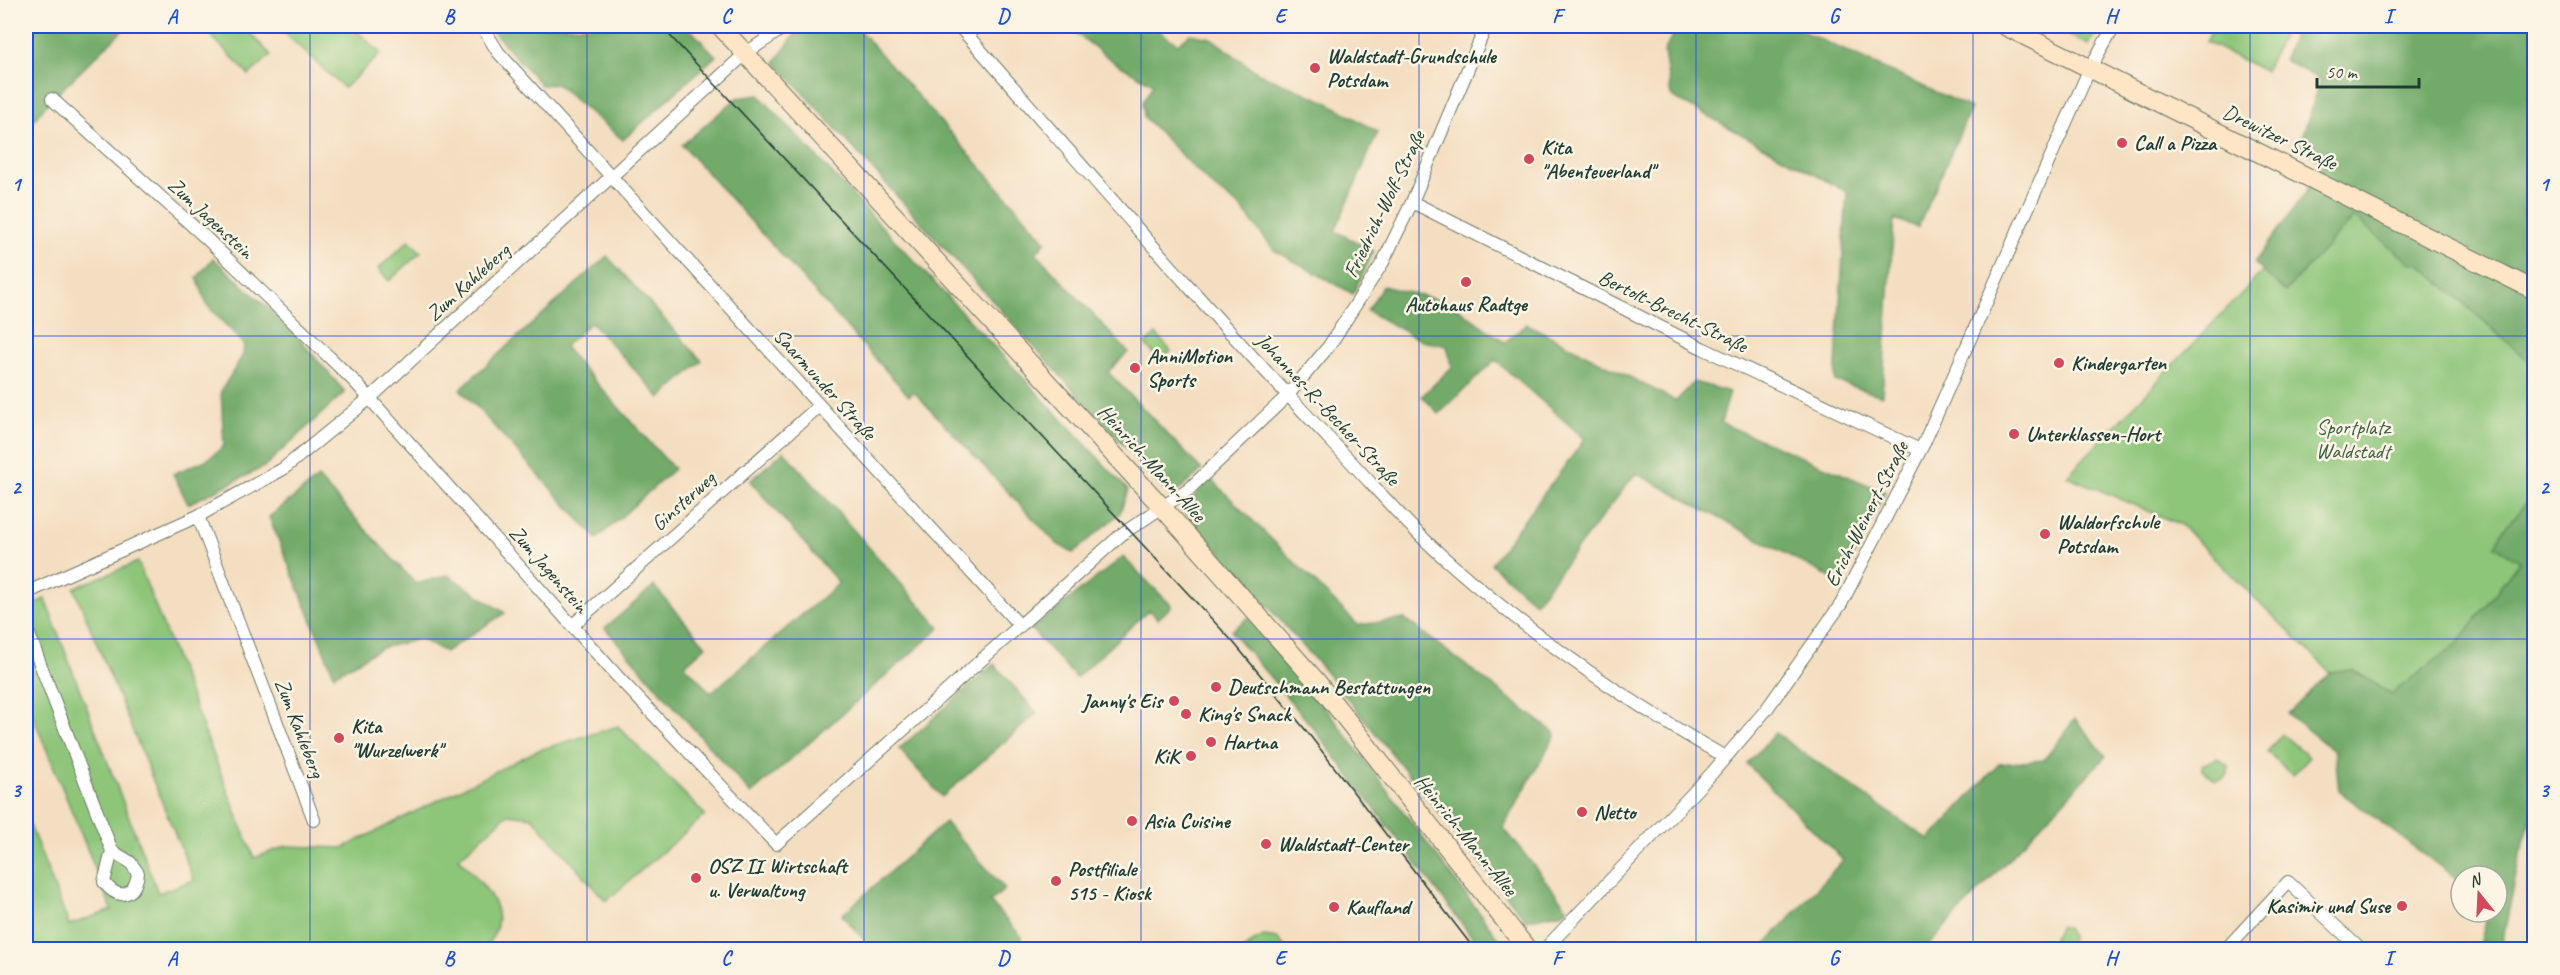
<svg xmlns="http://www.w3.org/2000/svg" width="2560" height="975" font-family="Caveat,sans-serif">
<style>
.green{fill:#8dc579;stroke:#568156;stroke-width:1.5}
.forest{fill:#72aa69;stroke:#48744e;stroke-width:1.5}
.lines{fill:none;stroke-linecap:round;stroke-linejoin:round}
.street-casing{stroke:#6a7565;stroke-width:14}
.secondary-casing{stroke:#6a7565;stroke-width:20}
.street{stroke:#fff;stroke-width:12}
.secondary{stroke:#fee5c5;stroke-width:18}
.tram{stroke:#1f3d34;stroke-width:1.5}
.grid{fill:none;stroke:#1d4ed8;stroke-width:1.5;stroke-opacity:0.55}
.poi-dot{fill:#d1495b;stroke:#fcf5e5;stroke-width:2}
.labels{text-anchor:middle;stroke-width:5;stroke-linejoin:round;paint-order:stroke}
.poi-label{font-size:21px;font-weight:bold;fill:#1f3d34;stroke:#fcf5e5;text-anchor:start}
.street-label{font-size:21px;fill:#1f3d34;stroke:#fcf5e5}
.park-label{font-size:21px;fill:#3a5f45;stroke:#fcf5e5}
.neatline{fill:none;stroke:#1d4ed8;stroke-width:2}
.grid-label{font-size:20px;text-anchor:middle;font-weight:bold;fill:#1d4ed8}
</style>
<rect width="100%" height="100%" fill="#fcf5e5"/>
<filter id="ink" filterUnits="userSpaceOnUse"><feTurbulence type="fractalNoise" baseFrequency=".0167" numOctaves="2"/><feDisplacementMap in="SourceGraphic" scale="12" xChannelSelector="R" yChannelSelector="G"/><feConvolveMatrix kernelMatrix="1 2 1 2 8 2 1 2 1" color-interpolation-filters="sRGB"/></filter>
<filter id="wash" filterUnits="userSpaceOnUse"><feTurbulence type="fractalNoise" baseFrequency=".008" numOctaves="4" result="noise"/><feDisplacementMap in="SourceGraphic" scale="24" xChannelSelector="R" yChannelSelector="G"/><feGaussianBlur stdDeviation="1.35" result="paint"/><feColorMatrix in="noise" values="0 0 0 0 0 0 0 0 0 0 0 0 0 0 0 0 0 1.4 0 .05"/><feComposite in="paint" operator="in"/></filter>
<g filter="url(#wash)">
<rect width="100%" height="100%" fill="#f4dec1"/>
<path class="green" d="M 202,26 L 243,26 L 271,55 L 249,75 Z
M 277,26 L 352,26 L 381,54 L 344,88 Z
M 2050,26 L 2100,26 L 2089,45 Z
M 2214,26 L 2279,26 L 2286,29 L 2265,71 L 2206,42 Z
M 2328,203 L 2534,315 L 2534,547 L 2421,758 L 2330,672 L 2181,525 L 2067,476 Z
M 409,240 L 421,252 L 389,281 L 378,269 Z
M 1156,334 L 1171,351 L 1160,361 L 1145,344 Z
M 138,562 L 254,858 L 286,846 L 343,848 L 536,751 L 618,726 L 705,815 L 606,901 L 532,817 L 508,814 L 459,858 C 483,886 518,914 483,949 L 26,950 L 26,815 L 69,925 L 112,910 L 26,699 L 26,607 L 45,599 L 158,893 L 194,880 L 74,588 Z
M 2282,734 L 2309,757 L 2293,775 L 2267,752 Z
M 2217,758 L 2228,766 L 2228,774 L 2223,779 L 2215,780 L 2203,770 L 2202,765 Z
M 2060,926 L 2066,928 L 2072,938 L 2063,949 L 2054,949 L 2054,937 Z
M 1264,936 L 1277,938 L 1287,949 L 1244,949 L 1254,941 Z"/>
<path class="forest" d="M 26,26 L 127,26 L 48,103 L 26,129 Z
M 488,26 L 687,26 L 716,56 L 623,140 L 556,84 L 541,85 Z
M 801,26 L 856,26 L 1046,241 L 1036,253 L 1128,352 L 1108,372 L 1202,470 L 1171,497 L 775,62 Z
M 1067,26 L 1152,26 L 1178,44 L 1190,34 L 1211,38 L 1258,73 L 1327,102 L 1378,132 L 1335,231 L 1374,251 L 1353,294 L 1274,250 L 1241,208 L 1210,184 L 1144,117 L 1143,102 L 1153,84 L 1114,62 Z
M 1677,26 L 1791,26 L 1971,108 L 1918,227 L 1894,219 L 1882,396 L 1835,381 L 1847,192 L 1671,96 L 1664,52 Z
M 2296,26 L 2534,26 L 2534,366 L 2420,264 L 2409,262 L 2354,217 L 2285,292 L 2254,263 L 2305,194 L 2323,163 L 2299,146 L 2321,80 L 2284,60 Z
M 759,95 L 1128,490 L 1120,513 L 1073,553 L 1057,544 L 914,392 L 909,396 L 682,145 L 737,98 Z
M 607,256 L 702,361 L 660,398 L 591,322 L 564,347 L 674,469 L 597,539 L 460,389 Z
M 213,258 L 289,327 L 345,392 L 264,467 L 188,504 L 173,474 L 208,459 L 224,446 L 221,391 L 243,355 L 244,344 L 207,305 L 197,278 Z
M 1383,286 L 1450,303 L 1505,342 L 1527,324 L 1676,401 L 1694,382 L 1730,392 L 1721,423 L 1885,492 L 1840,583 L 1636,473 L 1535,603 L 1491,564 L 1585,439 L 1495,360 L 1439,414 L 1422,396 L 1452,367 L 1447,346 L 1422,341 L 1367,311 Z
M 784,451 L 940,628 L 751,794 L 605,628 L 654,586 L 706,646 L 685,665 L 711,693 L 839,583 L 750,481 Z
M 318,478 L 416,584 L 448,575 L 505,613 L 445,652 L 420,639 L 381,648 L 334,675 L 269,517 Z
M 1211,479 L 1358,625 L 1405,619 L 1556,734 L 1503,827 L 1568,909 L 1563,912 L 1526,920 L 1326,672 L 1181,509 Z
M 2534,495 L 2534,808 L 2518,865 L 2501,949 L 2479,949 L 2488,912 L 2497,912 L 2497,876 L 2461,876 L 2461,882 L 2339,791 L 2335,752 L 2288,714 L 2330,672 L 2353,670 L 2391,694 L 2458,643 L 2520,561 L 2495,546 L 2504,528 Z
M 1123,557 L 1172,606 L 1158,619 L 1149,610 L 1076,678 L 1031,629 Z
M 1249,617 L 1331,715 L 1502,943 L 1501,949 L 1481,949 L 1314,729 L 1231,631 Z
M 994,664 L 1037,713 L 942,797 L 899,749 Z
M 2075,719 L 2106,756 L 1924,949 L 1761,949 L 1843,860 L 1747,764 L 1775,733 L 1929,840 L 1999,764 L 2044,760 Z
M 945,822 L 1005,889 L 990,902 L 1022,937 L 1023,949 L 872,949 L 842,915 Z"/>
</g>
<g filter="url(#ink)">
<g class="lines">
<defs>
<path id="street" d="M 482,26 L 498,52 L 1020,626
M 959,26 C 1083,166 1205,309 1334,444 C 1373,484 1408,527 1450,563 C 1535,638 1626,701 1725,757
M 52,99 L 206,238 L 355,382 L 617,676 L 776,844 L 1122,534 L 1188,490 L 1287,396 L 1329,346 L 1383,262 L 1412,202 L 1486,26
M 1412,202 L 1702,348 L 1920,450
M 198,516 L 314,820
M 26,593 L 198,516 L 283,469 L 370,398 L 746,53 L 786,26
M 573,625 L 819,406
M 26,627 L 112,851 L 130,862 L 138,873 C 135,896 119,902 104,882 L 112,851
M 1544,950 L 1712,773 L 1766,710 L 1841,604 L 1924,443 L 2090,68 L 2114,26
M 2225,950 L 2288,882 L 2361,950"/>
<path id="secondary" d="M 720,26 L 1162,507 L 1317,682 L 1528,950
M 2005,26 L 2534,290"/>
</defs>
<use href="#street" class="street-casing"/>
<use href="#secondary" class="secondary-casing"/>
<use href="#street" class="street"/>
<use href="#secondary" class="secondary"/>
<path class="tram" d="M 661,26 L 1234,643 L 1308,733 L 1475,950"/>
</g>
</g>
<path class="grid" d="M 310,26 L 310,950M 587,26 L 587,950M 864,26 L 864,950M 1141,26 L 1141,950M 1419,26 L 1419,950M 1696,26 L 1696,950M 1973,26 L 1973,950M 2250,26 L 2250,950M 26,336 L 2534,336M 26,639 L 2534,639"/>
<g class="poi-dot">
<circle cx="1315" cy="68" r="6"/>
<circle cx="2122" cy="143" r="6"/>
<circle cx="1529" cy="159" r="6"/>
<circle cx="1466" cy="282" r="6"/>
<circle cx="2059" cy="363" r="6"/>
<circle cx="1135" cy="368" r="6"/>
<circle cx="2014" cy="434" r="6"/>
<circle cx="2045" cy="534" r="6"/>
<circle cx="1216" cy="687" r="6"/>
<circle cx="1174" cy="701" r="6"/>
<circle cx="1186" cy="714" r="6"/>
<circle cx="339" cy="738" r="6"/>
<circle cx="1211" cy="742" r="6"/>
<circle cx="1191" cy="756" r="6"/>
<circle cx="1582" cy="812" r="6"/>
<circle cx="1132" cy="821" r="6"/>
<circle cx="1266" cy="844" r="6"/>
<circle cx="696" cy="878" r="6"/>
<circle cx="1056" cy="881" r="6"/>
<circle cx="2402" cy="906" r="6"/>
<circle cx="1334" cy="907" r="6"/>
</g>
<g class="labels">
<g class="poi-label">
<text x="1327" y="63">Waldstadt-Grundschule<tspan x="1327" dy="24">Potsdam</tspan></text>
<text x="2134" y="150">Call a Pizza</text>
<text x="1541" y="154">Kita<tspan x="1541" dy="24">"Abenteuerland"</tspan></text>
<text x="1466" y="311" text-anchor="middle">Autohaus Radtge</text>
<text x="1147" y="363">AnniMotion<tspan x="1147" dy="24">Sports</tspan></text>
<text x="2071" y="370">Kindergarten</text>
<text x="2026" y="441">Unterklassen-Hort</text>
<text x="2057" y="529">Waldorfschule<tspan x="2057" dy="24">Potsdam</tspan></text>
<text x="1228" y="694">Deutschmann Bestattungen</text>
<text x="1162" y="708" text-anchor="end">Janny's Eis</text>
<text x="1198" y="721">King's Snack</text>
<text x="351" y="733">Kita<tspan x="351" dy="24">"Wurzelwerk"</tspan></text>
<text x="1223" y="749">Hartna</text>
<text x="1179" y="763" text-anchor="end">KiK</text>
<text x="1594" y="819">Netto</text>
<text x="1144" y="828">Asia Cuisine</text>
<text x="1278" y="851">Waldstadt-Center</text>
<text x="708" y="873">OSZ II Wirtschaft<tspan x="708" dy="24">u. Verwaltung</tspan></text>
<text x="1068" y="876">Postfiliale<tspan x="1068" dy="24">515 - Kiosk</tspan></text>
<text x="2390" y="913" text-anchor="end">Kasimir und Suse</text>
<text x="1346" y="914">Kaufland</text>
</g>
<g class="street-label">
<text transform="translate(2280 137) rotate(26)" y="7">Drewitzer Straße</text>
<text transform="translate(1384 204) rotate(-64)" y="7">Friedrich-Wolf-Straße</text>
<text transform="translate(211 218) rotate(43)" y="7">Zum Jagenstein</text>
<text transform="translate(468 282) rotate(-42)" y="7">Zum Kahleberg</text>
<text transform="translate(1673 311) rotate(26)" y="7">Bertolt-Brecht-Straße</text>
<text transform="translate(825 384) rotate(48)" y="7">Saarmunder Straße</text>
<text transform="translate(1328 409) rotate(47)" y="7">Johannes-R.-Becher-Straße</text>
<text transform="translate(1152 463) rotate(48)" y="7">Heinrich-Mann-Allee</text>
<text transform="translate(683 501) rotate(-42)" y="7">Ginsterweg</text>
<text transform="translate(1866 514) rotate(-63)" y="7">Erich-Weinert-Straße</text>
<text transform="translate(549 569) rotate(49)" y="7">Zum Jagenstein</text>
<text transform="translate(300 728) rotate(69)" y="7">Zum Kahleberg</text>
<text transform="translate(1466 835) rotate(51)" y="7">Heinrich-Mann-Allee</text>
</g>
<g class="park-label">
<text x="2353" y="434">Sportplatz<tspan x="2353" dy="24">Waldstadt</tspan></text>
</g>
</g>
<rect width="2560" height="975" fill="none" stroke="#fcf5e5" stroke-width="66"/>
<g transform="translate(2479 894) rotate(342)"><circle r="28" fill="#fcf5e5" stroke="#a4ab9e" stroke-width="1.5"/>
<path d="M0-4.5L10 22L0 15L-10 22Z" fill="#d1495b"/>
<text y="-9" font-size="16" font-weight="bold" text-anchor="middle" fill="#1f3d34">N</text>
</g>
<path d="M2317 78v9h102v-9" fill="none" stroke="#1f3d34" stroke-width="3"/>
<text x="2326" y="78" font-size="18" fill="#1f3d34" stroke="#fcf5e5" stroke-width="4.5" paint-order="stroke">50 m</text>
<rect x="33" y="33" width="2494" height="909" class="neatline"/>
<g class="grid-label">
<text x="172" y="23">A</text>
<text x="449" y="23">B</text>
<text x="726" y="23">C</text>
<text x="1003" y="23">D</text>
<text x="1280" y="23">E</text>
<text x="1557" y="23">F</text>
<text x="1834" y="23">G</text>
<text x="2111" y="23">H</text>
<text x="2388" y="23">I</text>
<text x="16" y="191">1</text>
<text x="2544" y="191">1</text>
<text x="16" y="494">2</text>
<text x="2544" y="494">2</text>
<text x="16" y="797">3</text>
<text x="2544" y="797">3</text>
<text x="172" y="965">A</text>
<text x="449" y="965">B</text>
<text x="726" y="965">C</text>
<text x="1003" y="965">D</text>
<text x="1280" y="965">E</text>
<text x="1557" y="965">F</text>
<text x="1834" y="965">G</text>
<text x="2111" y="965">H</text>
<text x="2388" y="965">I</text>
</g>
</svg>
